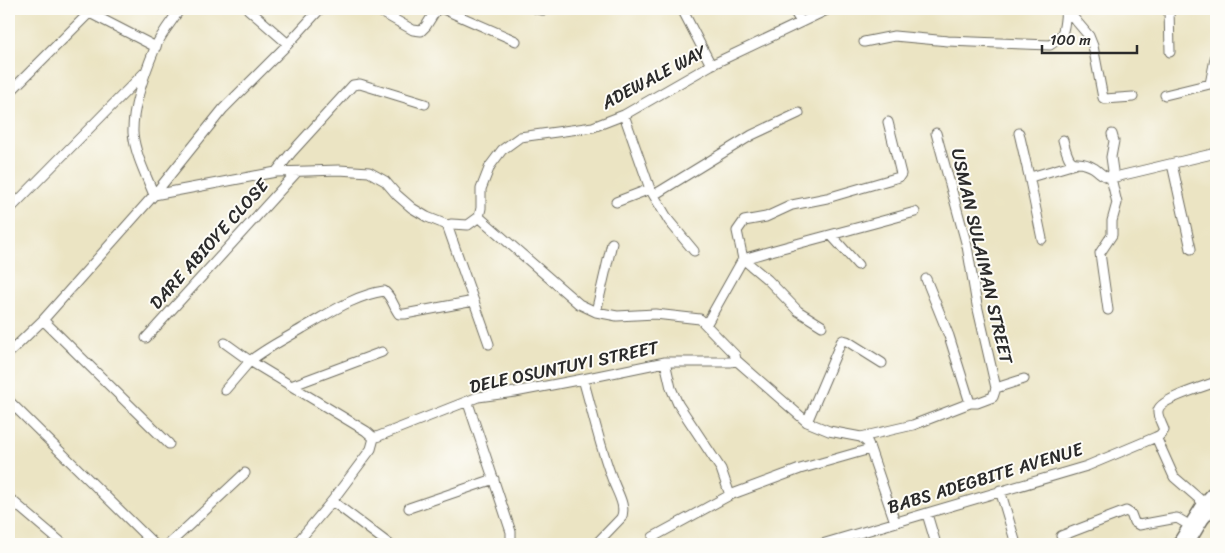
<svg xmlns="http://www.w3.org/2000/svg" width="1225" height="553" font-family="Sriracha,sans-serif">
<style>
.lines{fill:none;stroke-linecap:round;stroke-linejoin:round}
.minor-casing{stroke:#6e6c60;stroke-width:11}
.major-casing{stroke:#6e6c60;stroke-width:14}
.minor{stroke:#fff;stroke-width:9}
.major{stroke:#fff;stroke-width:11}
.labels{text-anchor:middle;stroke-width:4;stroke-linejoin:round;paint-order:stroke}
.street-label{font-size:18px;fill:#2b2b2b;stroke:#fdfcf7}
</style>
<rect width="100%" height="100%" fill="#fdfcf7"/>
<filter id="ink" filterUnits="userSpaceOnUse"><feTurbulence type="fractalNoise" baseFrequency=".02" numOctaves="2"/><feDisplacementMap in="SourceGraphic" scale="10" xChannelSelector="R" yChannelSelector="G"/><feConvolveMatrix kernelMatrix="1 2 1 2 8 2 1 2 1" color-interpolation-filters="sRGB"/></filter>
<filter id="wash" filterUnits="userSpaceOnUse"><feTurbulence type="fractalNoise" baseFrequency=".0096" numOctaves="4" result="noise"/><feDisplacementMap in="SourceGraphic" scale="20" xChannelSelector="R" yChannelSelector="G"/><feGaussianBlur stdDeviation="1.12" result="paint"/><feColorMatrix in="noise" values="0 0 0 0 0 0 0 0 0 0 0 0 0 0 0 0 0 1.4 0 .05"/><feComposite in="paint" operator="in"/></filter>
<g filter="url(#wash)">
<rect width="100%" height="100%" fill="#ebe4c3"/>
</g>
<g filter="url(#ink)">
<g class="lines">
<defs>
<path id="minor" d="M 82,9 L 156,47
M 248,9 L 288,44
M 376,9 L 413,30 L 421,31 L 426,26 L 436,10 L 440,9
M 443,9 L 516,41
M 537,9 L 543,10 L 549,9
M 682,9 L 711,65
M 793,9 L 801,22
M 1066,9 L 1089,36 L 1093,46 L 1103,98 L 1105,99 L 1133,97
M 1169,9 L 1170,52
M 864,42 L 894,36 L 948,41 L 1050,45 C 1066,36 1064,26 1066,9
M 9,93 L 89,13
M 1165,95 L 1210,84 L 1216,54
M 624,115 L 650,189 L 669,221 L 694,251
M 936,133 L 967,246 L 977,305 L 996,388
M 1019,133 L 1029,176 L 1034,176 L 1075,164
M 1063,140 C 1072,176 1074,155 1094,168 C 1101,173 1103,177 1111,178 L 1216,153
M 1172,164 L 1191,249
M 276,172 L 291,153 L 353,85 L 360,84 L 425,104
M 1029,176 L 1042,239
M 154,195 L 276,172 L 339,170 L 369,172 L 385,181 L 397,195 L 412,208 L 427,217 L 447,225 L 451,224 L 468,225 L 479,217
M 154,195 C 146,175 135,154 133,133 C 132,106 145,72 155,48 C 161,34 172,21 180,9
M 654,195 L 752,135 L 799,113
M 616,202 L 650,189
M 9,210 L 146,71
M 479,217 L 579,304 L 596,312 L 617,316 L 655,314 L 700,319 L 735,355 L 736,360 L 807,422 L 829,431 L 861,437 L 868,443 L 895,522
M 479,217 L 481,208 L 481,189 L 490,166 L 502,150 L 520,137 L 593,127 L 624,115 L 711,65 L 829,9
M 447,225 L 489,344
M 831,235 L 858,265
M 926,279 L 949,336 L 970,403
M 1108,310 L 1100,253 L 1112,235 L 1112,221 L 1117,203 L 1111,178 L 1113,171 L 1111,157 L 1114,141 L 1112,134
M 596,312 L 612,243
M 43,320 L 169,444
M 706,325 L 743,259 C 801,242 858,228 915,212
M 822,326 L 798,311 L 768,280 L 743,259 L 737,231 L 744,221 L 766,217 L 792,205 L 827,198 L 899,177 L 901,174 L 888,122
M 146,338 L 296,173
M 9,353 L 43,320 L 154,195 L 223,109 L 288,44 L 320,9
M 665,362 L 671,388 L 678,404 L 721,469 L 730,495
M 583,379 C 593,413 600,448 613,481 C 617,492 627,507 621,518 L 596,544
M 291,386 L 382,352
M 225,390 L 250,361 L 225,343
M 9,401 L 154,544
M 468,403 L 511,532 L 511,544
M 807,422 L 841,342 L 843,340 L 847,341 L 882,363
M 861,437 L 913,425 L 970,403 L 977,403 L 993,397 L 996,388 L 1024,379
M 374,438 L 366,431 L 250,361 C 266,348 285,339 303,328 C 328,314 355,295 384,291 C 392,297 393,306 399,314 L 405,314 L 474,301
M 374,438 L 478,397 L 515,392 L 583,379 L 665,362 L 731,362 L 736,360
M 1000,490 L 1016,544
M 9,498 L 63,544
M 332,501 L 389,544
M 1204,503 L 1174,477 L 1156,437 L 1160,435 L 1164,430 C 1162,424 1157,416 1158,411 C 1158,400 1205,386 1216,382
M 409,508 L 494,479
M 927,514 L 936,544
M 1061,536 L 1126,511 L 1131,514 L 1134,522 L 1139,525 L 1177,518 L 1189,525
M 653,537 L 730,495 L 800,469 L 870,449
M 169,544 L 245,473
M 296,544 L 332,501 L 371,449 L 374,438
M 822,544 L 1087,466 L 1156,437"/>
<path id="major" d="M 1178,544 L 1204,503 L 1216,490
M 1188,544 L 1203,519 L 1216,503"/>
</defs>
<use href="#minor" class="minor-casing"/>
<use href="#major" class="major-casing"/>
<use href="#minor" class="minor"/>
<use href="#major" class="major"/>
</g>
</g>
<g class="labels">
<g class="street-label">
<text transform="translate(654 77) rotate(-28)" y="6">ADEWALE WAY</text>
<text transform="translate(209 244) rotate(-48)" y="6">DARE ABIOYE CLOSE</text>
<text transform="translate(982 256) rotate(77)" y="6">USMAN SULAIMAN STREET</text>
<text transform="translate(564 367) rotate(-12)" y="6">DELE OSUNTUYI STREET</text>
<text transform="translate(985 478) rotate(-17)" y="6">BABS ADEGBITE AVENUE</text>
</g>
</g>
<rect width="1225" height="553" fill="none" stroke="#fdfcf7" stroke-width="30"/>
<path d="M1042 45v8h95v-8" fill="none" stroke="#2b2b2b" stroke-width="2.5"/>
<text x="1050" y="45" font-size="15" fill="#2b2b2b" stroke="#fdfcf7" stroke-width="4" paint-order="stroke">100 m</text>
</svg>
